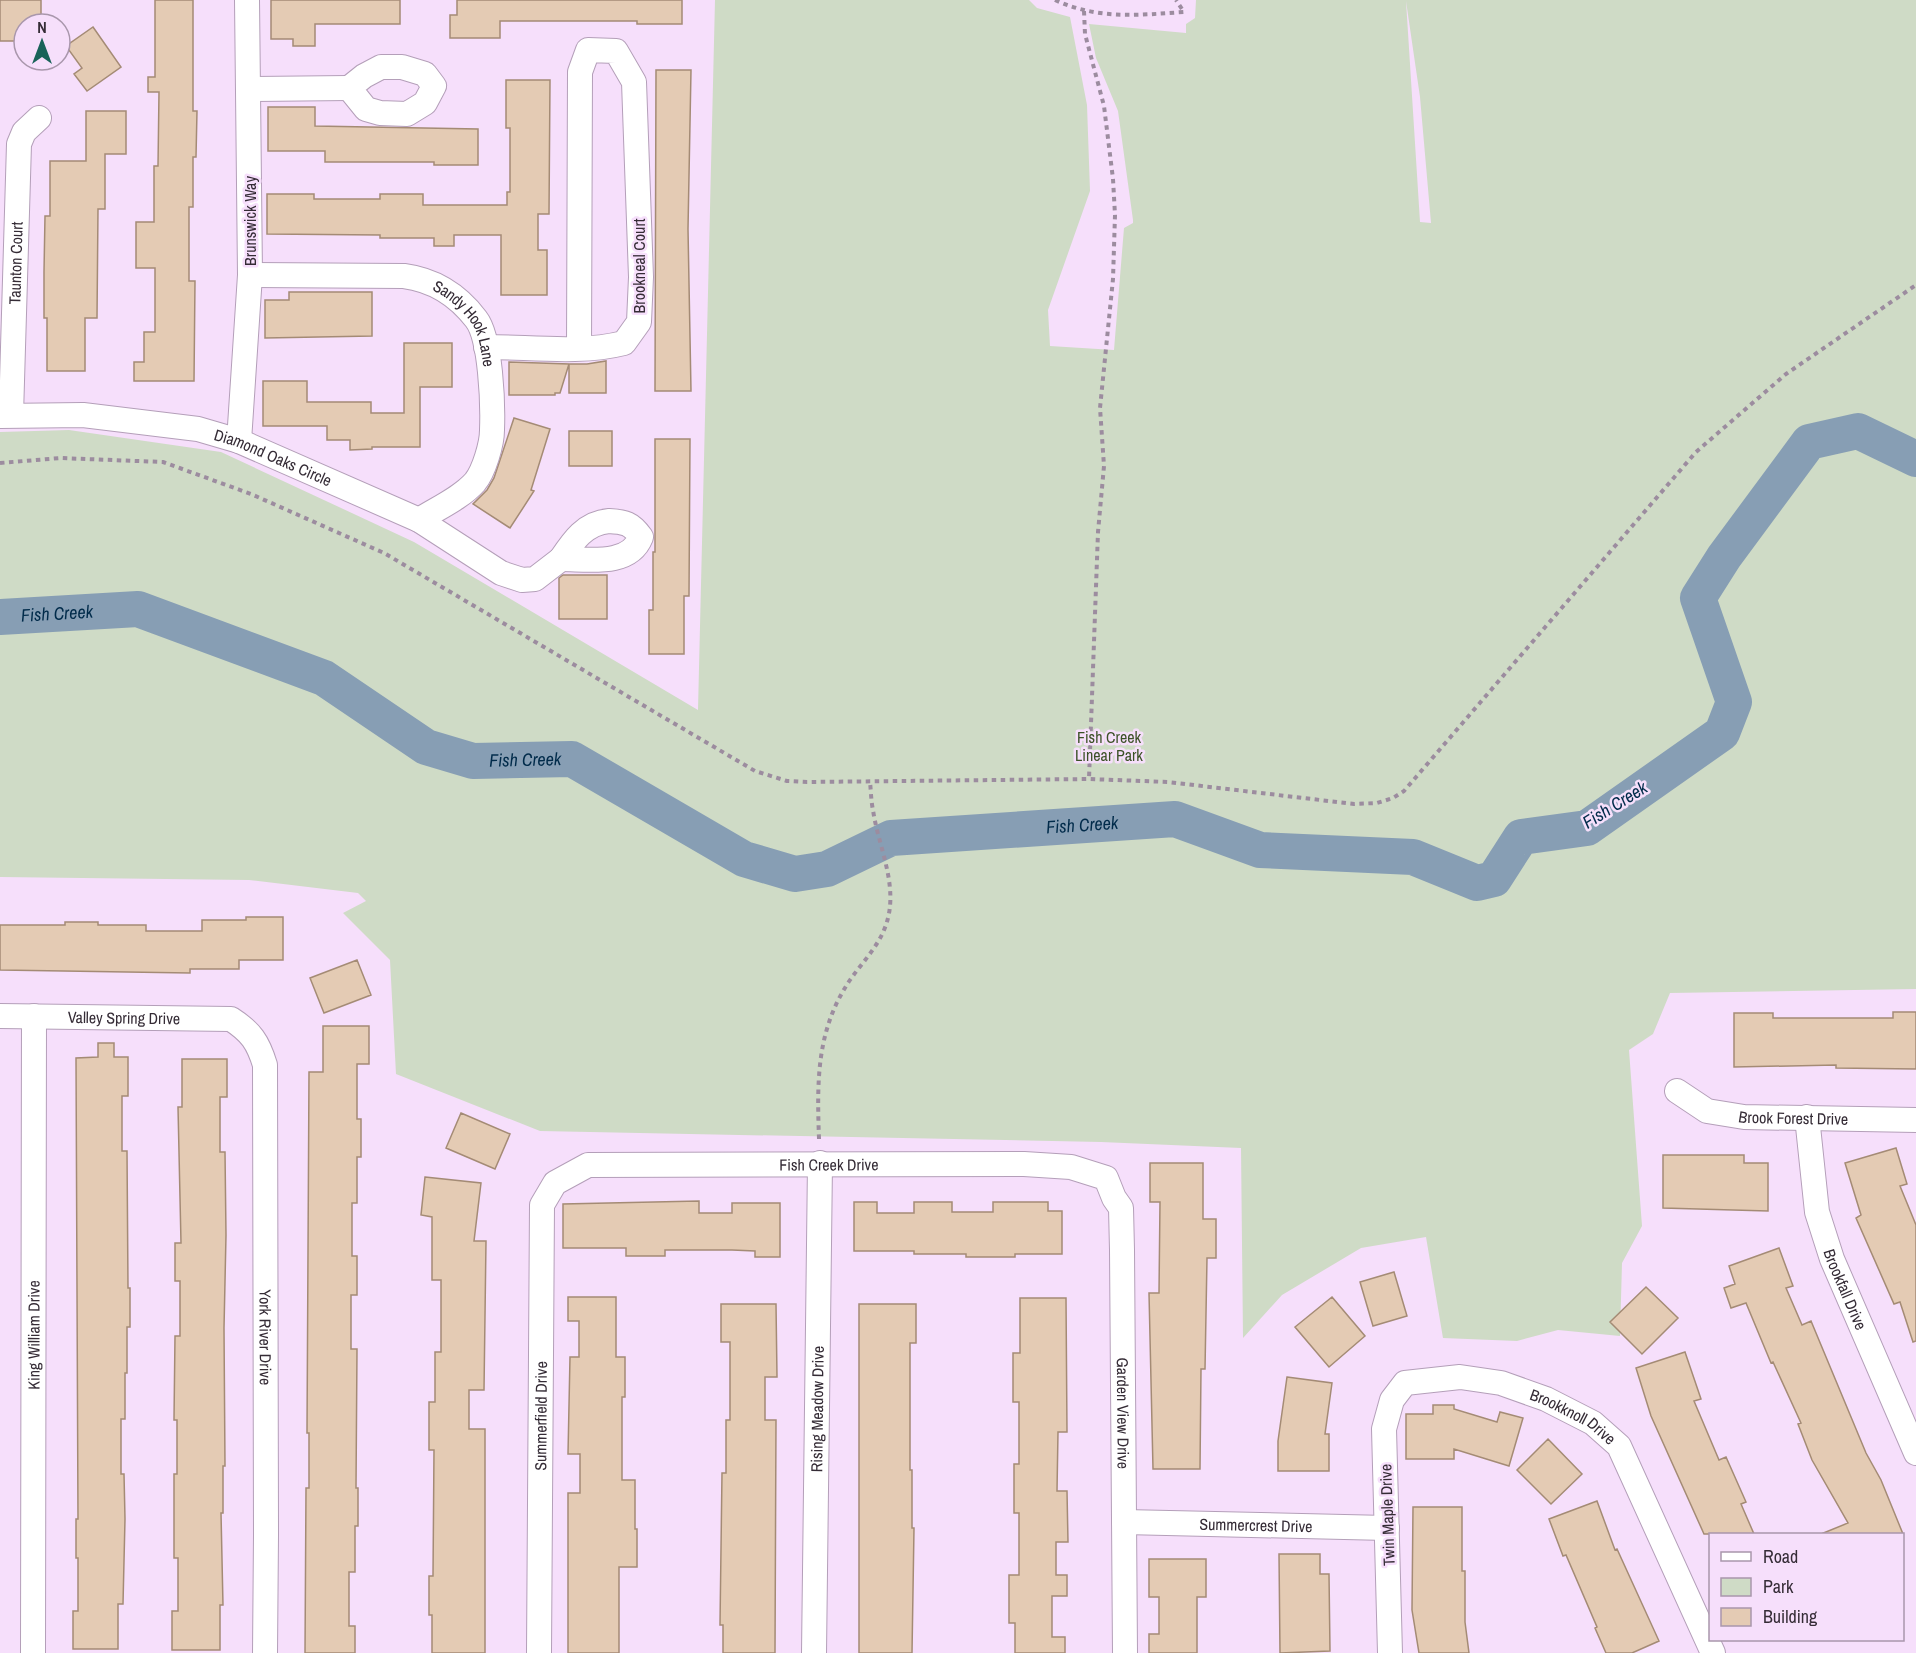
<svg xmlns="http://www.w3.org/2000/svg" width="1916" height="1653" font-family="'Archivo Narrow',sans-serif">
<style>
.green{fill:#cfdbc6;fill-rule:evenodd}
.lines{fill:none;stroke-linecap:round;stroke-linejoin:round}
.river{stroke:#879eb4;stroke-width:36}
.building{fill:#e4cbb4;stroke:#a48b75;stroke-width:1.5}
.minor-casing{stroke:#b49fb9;stroke-width:26}
.path{stroke:#9c8c9f;stroke-width:4;stroke-dasharray:4.5 4.5;stroke-linecap:butt}
.minor{stroke:#fff;stroke-width:24}
.labels{text-anchor:middle;stroke-width:5;stroke-linejoin:round;paint-order:stroke}
.street-label{font-size:16px;fill:#352c36;stroke:#f6dffb}
.park-label{font-size:16px;fill:#3b5126;stroke:#f6dffb}
.water-label{font-size:18px;font-style:italic;fill:#012b4a;stroke:#f6dffb}
</style>
<rect width="100%" height="100%" fill="#f6dffb"/>
<path class="green" d="M 715,0 L 1029,0 L 1037,8 L 1070,17 L 1087,105 L 1090,191 L 1048,310 L 1050,346 L 1114,350 L 1124,228 L 1133,223 L 1133,220 L 1118,111 L 1096,58 L 1089,24 L 1186,33 L 1186,24 L 1195,18 L 1196,0 L 1916,0 L 1916,989 L 1670,993 L 1653,1034 L 1629,1050 L 1642,1226 L 1622,1263 L 1620,1336 L 1558,1330 L 1517,1341 L 1443,1338 L 1426,1237 L 1361,1248 L 1282,1295 L 1243,1338 L 1241,1148 L 1101,1142 L 540,1131 L 396,1074 L 390,960 L 343,913 L 366,901 L 358,893 L 249,880 L 0,877 L 0,432 L 69,430 L 221,452 L 414,542 L 698,710 ZM 1406,1 L 1420,97 L 1431,223 L 1420,222 Z"/>
<g class="lines">
<path class="river" id="s1" d="M 0,617 L 138,609 L 324,678 L 426,747 L 473,761 L 572,759 L 744,859 L 795,874 L 827,869 L 891,838 L 1175,819 L 1260,850 L 1413,857 L 1477,883 L 1494,879 L 1521,837 L 1587,828 L 1722,733 L 1734,702 L 1698,598 L 1724,557 L 1809,442 L 1858,431 L 1916,459"/>
</g>
<path class="building" d="M 0,0 L 41,0 L 41,24 L 24,24 L 24,41 L 0,41 Z
M 155,0 L 193,0 L 193,111 L 197,111 L 196,157 L 193,157 L 193,207 L 189,207 L 189,281 L 195,281 L 194,381 L 134,381 L 134,362 L 144,362 L 144,332 L 155,332 L 155,268 L 136,268 L 136,222 L 154,222 L 154,166 L 158,166 L 159,92 L 148,92 L 148,77 L 155,77 Z
M 271,0 L 400,0 L 400,24 L 315,24 L 315,46 L 293,46 L 293,39 L 271,39 Z
M 457,0 L 682,0 L 682,24 L 637,24 L 637,21 L 500,21 L 500,38 L 450,38 L 450,15 L 457,15 Z
M 93,27 L 121,67 L 87,91 L 74,74 L 82,68 L 66,46 Z
M 656,70 L 691,70 L 688,229 L 691,391 L 655,391 Z
M 506,80 L 550,80 L 549,214 L 538,214 L 538,250 L 547,250 L 547,295 L 501,295 L 501,235 L 454,235 L 454,246 L 434,246 L 434,238 L 380,238 L 380,235 L 267,234 L 267,194 L 314,194 L 314,199 L 380,199 L 380,194 L 423,194 L 423,205 L 507,205 L 507,192 L 510,192 L 510,128 L 506,128 Z
M 268,107 L 315,107 L 315,126 L 478,129 L 478,165 L 434,165 L 434,162 L 325,162 L 325,151 L 268,151 Z
M 86,111 L 126,111 L 126,154 L 105,154 L 105,209 L 98,209 L 97,318 L 85,318 L 85,371 L 47,371 L 47,318 L 44,318 L 44,272 L 45,216 L 50,216 L 50,161 L 86,161 Z
M 289,292 L 372,292 L 372,336 L 265,338 L 265,300 L 289,300 Z
M 404,343 L 452,343 L 452,387 L 420,387 L 420,447 L 372,447 L 372,449 L 350,450 L 350,440 L 327,440 L 327,426 L 263,426 L 263,381 L 307,381 L 307,402 L 371,402 L 371,413 L 404,413 Z
M 606,361 L 606,393 L 569,393 L 569,364 L 587,364 Z
M 509,362 L 569,364 L 560,393 L 555,393 L 555,395 L 509,395 Z
M 514,418 L 550,429 L 531,490 L 534,491 L 510,528 L 473,504 L 487,490 L 494,478 Z
M 569,431 L 612,431 L 612,466 L 569,466 Z
M 655,439 L 690,439 L 689,596 L 684,596 L 684,654 L 649,654 L 649,610 L 653,610 L 653,552 L 655,552 Z
M 563,575 L 607,575 L 607,619 L 559,619 L 559,578 Z
M 246,917 L 283,917 L 283,960 L 239,960 L 239,969 L 190,969 L 190,973 L 0,970 L 0,925 L 65,925 L 65,922 L 98,922 L 98,925 L 146,925 L 146,931 L 202,931 L 202,920 L 246,920 Z
M 357,960 L 371,995 L 324,1013 L 310,978 Z
M 1893,1012 L 1916,1012 L 1916,1069 L 1836,1068 L 1836,1065 L 1734,1067 L 1734,1013 L 1773,1013 L 1773,1018 L 1893,1018 Z
M 323,1026 L 369,1026 L 369,1064 L 357,1064 L 357,1119 L 361,1119 L 361,1157 L 357,1157 L 357,1203 L 352,1203 L 352,1256 L 357,1256 L 357,1295 L 351,1295 L 351,1349 L 357,1349 L 356,1488 L 358,1488 L 358,1526 L 355,1526 L 355,1572 L 349,1572 L 349,1626 L 355,1626 L 355,1653 L 305,1653 L 306,1488 L 309,1488 L 309,1433 L 307,1433 L 309,1072 L 323,1072 Z
M 98,1043 L 114,1043 L 114,1057 L 128,1057 L 128,1096 L 122,1096 L 122,1151 L 127,1151 L 128,1288 L 130,1288 L 130,1327 L 127,1327 L 127,1373 L 125,1373 L 125,1419 L 121,1419 L 121,1474 L 124,1474 L 125,1519 L 123,1604 L 118,1604 L 118,1649 L 73,1649 L 73,1611 L 78,1611 L 78,1558 L 76,1558 L 76,1519 L 78,1519 L 76,1058 L 98,1057 Z
M 182,1059 L 227,1059 L 227,1097 L 220,1097 L 220,1152 L 225,1152 L 226,1235 L 224,1328 L 225,1466 L 223,1466 L 223,1513 L 221,1513 L 223,1605 L 220,1605 L 220,1650 L 172,1650 L 172,1611 L 178,1611 L 178,1558 L 174,1558 L 174,1474 L 177,1474 L 177,1420 L 174,1420 L 175,1336 L 180,1336 L 180,1281 L 175,1281 L 175,1243 L 181,1243 L 178,1107 L 182,1107 Z
M 461,1113 L 510,1134 L 495,1169 L 446,1148 Z
M 1896,1148 L 1907,1184 L 1900,1186 L 1916,1225 L 1916,1341 L 1913,1342 L 1900,1302 L 1894,1304 L 1856,1218 L 1861,1215 L 1845,1163 Z
M 1663,1155 L 1744,1155 L 1744,1163 L 1768,1163 L 1768,1211 L 1663,1208 Z
M 1150,1163 L 1203,1163 L 1203,1219 L 1216,1219 L 1216,1258 L 1207,1258 L 1205,1369 L 1201,1369 L 1200,1469 L 1153,1469 L 1149,1293 L 1159,1293 L 1160,1202 L 1150,1202 Z
M 425,1177 L 481,1183 L 474,1241 L 486,1241 L 484,1390 L 469,1390 L 469,1429 L 485,1429 L 485,1653 L 432,1653 L 432,1615 L 429,1615 L 429,1576 L 433,1576 L 434,1450 L 429,1450 L 429,1402 L 435,1402 L 435,1352 L 441,1352 L 441,1280 L 432,1280 L 432,1217 L 421,1215 Z
M 699,1201 L 699,1213 L 732,1213 L 732,1203 L 780,1203 L 780,1257 L 755,1257 L 755,1251 L 732,1250 L 665,1250 L 665,1256 L 626,1256 L 626,1248 L 563,1248 L 563,1204 Z
M 854,1202 L 877,1202 L 877,1213 L 914,1213 L 914,1202 L 952,1202 L 952,1212 L 993,1212 L 993,1202 L 1048,1202 L 1048,1211 L 1062,1211 L 1062,1254 L 1015,1254 L 1015,1257 L 966,1257 L 966,1254 L 914,1254 L 914,1251 L 854,1251 Z
M 1779,1248 L 1793,1286 L 1786,1288 L 1802,1325 L 1811,1321 L 1866,1453 L 1881,1480 L 1903,1534 L 1821,1534 L 1848,1523 L 1812,1460 L 1798,1424 L 1801,1423 L 1773,1362 L 1771,1363 L 1746,1303 L 1731,1308 L 1724,1288 L 1735,1284 L 1729,1266 Z
M 1394,1272 L 1407,1316 L 1373,1326 L 1360,1282 Z
M 1646,1287 L 1678,1318 L 1642,1354 L 1610,1322 Z
M 568,1297 L 616,1297 L 616,1357 L 625,1357 L 625,1397 L 622,1397 L 622,1480 L 635,1480 L 635,1529 L 637,1529 L 637,1567 L 619,1567 L 619,1653 L 568,1653 L 568,1493 L 580,1493 L 580,1454 L 568,1454 L 570,1357 L 579,1357 L 579,1321 L 568,1321 Z
M 1332,1297 L 1365,1336 L 1329,1367 L 1295,1327 Z
M 1020,1298 L 1066,1298 L 1067,1432 L 1058,1432 L 1057,1491 L 1067,1491 L 1068,1542 L 1056,1542 L 1056,1575 L 1067,1575 L 1067,1596 L 1052,1596 L 1052,1637 L 1065,1637 L 1065,1653 L 1015,1653 L 1015,1623 L 1009,1623 L 1009,1575 L 1019,1575 L 1019,1513 L 1014,1513 L 1014,1464 L 1019,1464 L 1019,1402 L 1013,1402 L 1013,1353 L 1020,1353 Z
M 721,1304 L 776,1304 L 777,1377 L 765,1377 L 765,1420 L 776,1420 L 775,1653 L 723,1653 L 723,1625 L 720,1625 L 722,1473 L 726,1473 L 726,1420 L 730,1420 L 730,1342 L 721,1342 Z
M 859,1304 L 916,1304 L 916,1343 L 910,1343 L 910,1470 L 912,1470 L 912,1528 L 914,1528 L 912,1653 L 859,1653 Z
M 1685,1352 L 1701,1399 L 1694,1401 L 1719,1460 L 1726,1457 L 1746,1502 L 1741,1504 L 1754,1534 L 1704,1534 L 1651,1416 L 1636,1368 Z
M 1287,1377 L 1332,1383 L 1325,1434 L 1329,1434 L 1329,1471 L 1278,1471 L 1278,1441 Z
M 1433,1405 L 1454,1405 L 1454,1409 L 1497,1422 L 1500,1412 L 1523,1418 L 1509,1466 L 1454,1449 L 1454,1459 L 1406,1459 L 1406,1414 L 1433,1414 Z
M 1548,1439 L 1582,1474 L 1551,1504 L 1517,1470 Z
M 1597,1501 L 1615,1550 L 1617,1549 L 1659,1641 L 1632,1653 L 1606,1653 L 1595,1628 L 1597,1627 L 1566,1555 L 1563,1556 L 1549,1519 Z
M 1413,1507 L 1462,1507 L 1462,1571 L 1465,1571 L 1465,1622 L 1469,1653 L 1419,1653 L 1412,1610 Z
M 1279,1554 L 1320,1554 L 1320,1574 L 1329,1574 L 1330,1651 L 1280,1653 Z
M 1149,1559 L 1206,1559 L 1206,1597 L 1197,1597 L 1197,1653 L 1149,1653 L 1149,1634 L 1159,1634 L 1159,1597 L 1149,1597 Z"/>
<g class="lines">
<defs>
<g id="minor">
<path d="M 381,67 L 402,67 L 425,74 L 434,86 L 425,103 L 407,114 L 380,113 L 366,109 L 349,88 L 364,76 Z"/>
<path d="M 249,89 L 349,88"/>
<path id="s2" d="M 250,275 L 404,276 C 434,280 457,294 476,319 C 491,338 493,405 492,430 C 492,444 484,471 475,482 C 461,498 436,509 419,520"/>
<path d="M 486,347 C 531,347 580,354 624,343 L 639,322 L 641,277 L 634,82 L 616,51 L 588,50 L 580,72 L 579,348"/>
<path id="s3" d="M 11,415 L 19,144 L 24,132 L 39,118"/>
<path id="s4" d="M 0,416 L 83,415 L 198,429 L 239,441 L 419,520 L 501,573 L 522,580 L 535,579 L 561,559"/>
<path d="M 239,441 L 250,275 L 247,0"/>
<path d="M 609,521 C 625,522 631,523 641,537 C 629,567 588,559 561,559 C 573,541 585,523 609,521 Z"/>
<path id="s5" d="M 0,1016 L 231,1019 C 251,1032 258,1042 265,1065 L 266,1535 L 265,1653"/>
<path id="s6" d="M 1677,1091 L 1707,1111 L 1744,1117 L 1916,1120"/>
<path id="s7" d="M 1807,1117 L 1817,1212 L 1832,1259 L 1916,1453"/>
<path id="s8" d="M 1124,1522 L 1387,1528"/>
<path id="s9" d="M 33,1653 L 34,1016"/>
<path id="s10" d="M 539,1653 L 542,1205 L 555,1183 L 588,1165 L 1024,1164 L 1071,1167 L 1106,1178 L 1114,1198 L 1121,1208 L 1122,1250 L 1125,1653"/>
<path id="s11" d="M 814,1653 L 820,1163"/>
<path id="s12" d="M 1390,1653 L 1384,1429 L 1392,1400 L 1405,1383 L 1460,1377 L 1501,1383 L 1546,1399 L 1593,1423 L 1619,1446 L 1713,1653"/>
</g>
</defs>
<use href="#minor" class="minor-casing"/>
<path class="path" d="M 1055,0 C 1099,20 1138,15 1184,12 L 1176,0
M 1084,11 L 1085,34 L 1104,106 L 1113,179 L 1115,215 L 1113,279 L 1100,408 L 1104,466 L 1098,532 L 1089,779
M 0,463 L 60,458 L 163,462 L 251,494 L 384,553 L 755,771 L 787,781 L 807,782 L 1089,779 L 1168,782 L 1354,804 L 1377,803 L 1393,798 L 1404,791 L 1696,452 L 1786,374 L 1916,285
M 819,1139 C 817,1082 816,1030 850,980 C 864,960 882,943 888,918 C 897,882 878,845 873,810 C 871,801 871,791 870,782"/>
<use href="#minor" class="minor"/>
</g>
<g class="labels">
<g class="street-label">
<text transform="translate(250 221) rotate(-90)" y="6">Brunswick Way</text>
<text dy="6" stroke="none"><textPath href="#s3" startOffset="152">Taunton Court</textPath></text>
<text transform="translate(639 266) rotate(-90)" y="6">Brookneal Court</text>
<text dy="6" stroke="none"><textPath href="#s2" startOffset="238">Sandy Hook Lane</textPath></text>
<text dy="6" stroke="none"><textPath href="#s4" startOffset="279">Diamond Oaks Circle</textPath></text>
<text dy="6" stroke="none"><textPath href="#s5" startOffset="124">Valley Spring Drive</textPath></text>
<text dy="6" stroke="none"><textPath href="#s6" startOffset="123">Brook Forest Drive</textPath></text>
<text dy="6" stroke="none"><textPath href="#s10" startOffset="752">Fish Creek Drive</textPath></text>
<text dy="6" stroke="none"><textPath href="#s7" startOffset="178">Brookfall Drive</textPath></text>
<text dy="6" stroke="none"><textPath href="#s9" startOffset="318">King William Drive</textPath></text>
<text dy="6" stroke="none"><textPath href="#s5" startOffset="562">York River Drive</textPath></text>
<text dy="6" stroke="none"><textPath href="#s11" startOffset="244">Rising Meadow Drive</textPath></text>
<text dy="6" stroke="none"><textPath href="#s10" startOffset="1270">Garden View Drive</textPath></text>
<text dy="6" stroke="none"><textPath href="#s10" startOffset="237">Summerfield Drive</textPath></text>
<text dy="6" stroke="none"><textPath href="#s12" startOffset="452">Brookknoll Drive</textPath></text>
<text transform="translate(1387 1515) rotate(-92)" y="6">Twin Maple Drive</text>
<text dy="6" stroke="none"><textPath href="#s8" startOffset="132">Summercrest Drive</textPath></text>
</g>
<g class="park-label">
<text x="1109" y="743">Fish Creek<tspan x="1109" dy="18">Linear Park</tspan></text>
</g>
<g class="water-label">
<text dy="6" stroke="none"><textPath href="#s1" startOffset="57">Fish Creek</textPath></text>
<text dy="6" stroke="none"><textPath href="#s1" startOffset="561">Fish Creek</textPath></text>
<text transform="translate(1615 805) rotate(-32)" y="6">Fish Creek</text>
<text dy="6" stroke="none"><textPath href="#s1" startOffset="1155">Fish Creek</textPath></text>
</g>
</g>
<rect x="1709" y="1533" width="195" height="108" fill="#f6dffb" stroke="#a997ac" stroke-width="1.5"/>
<rect x="1721" y="1552" width="30" height="9" fill="#ffffff" stroke="#a997ac" stroke-width="1.5"/>
<text x="1763" y="1563" font-size="18" fill="#352c36">Road</text>
<rect x="1721" y="1578" width="30" height="18" fill="#cfdbc6" stroke="#a997ac" stroke-width="1.5"/>
<text x="1763" y="1593" font-size="18" fill="#352c36">Park</text>
<rect x="1721" y="1608" width="30" height="18" fill="#e4cbb4" stroke="#a997ac" stroke-width="1.5"/>
<text x="1763" y="1623" font-size="18" fill="#352c36">Building</text>
<g transform="translate(42 42)"><circle r="28" fill="#f6dffb" stroke="#a997ac" stroke-width="1.5"/>
<path d="M0-4.5L10 22L0 15L-10 22Z" fill="#196359"/>
<text y="-9" font-size="16" font-weight="bold" text-anchor="middle" fill="#352c36">N</text>
</g>
</svg>
